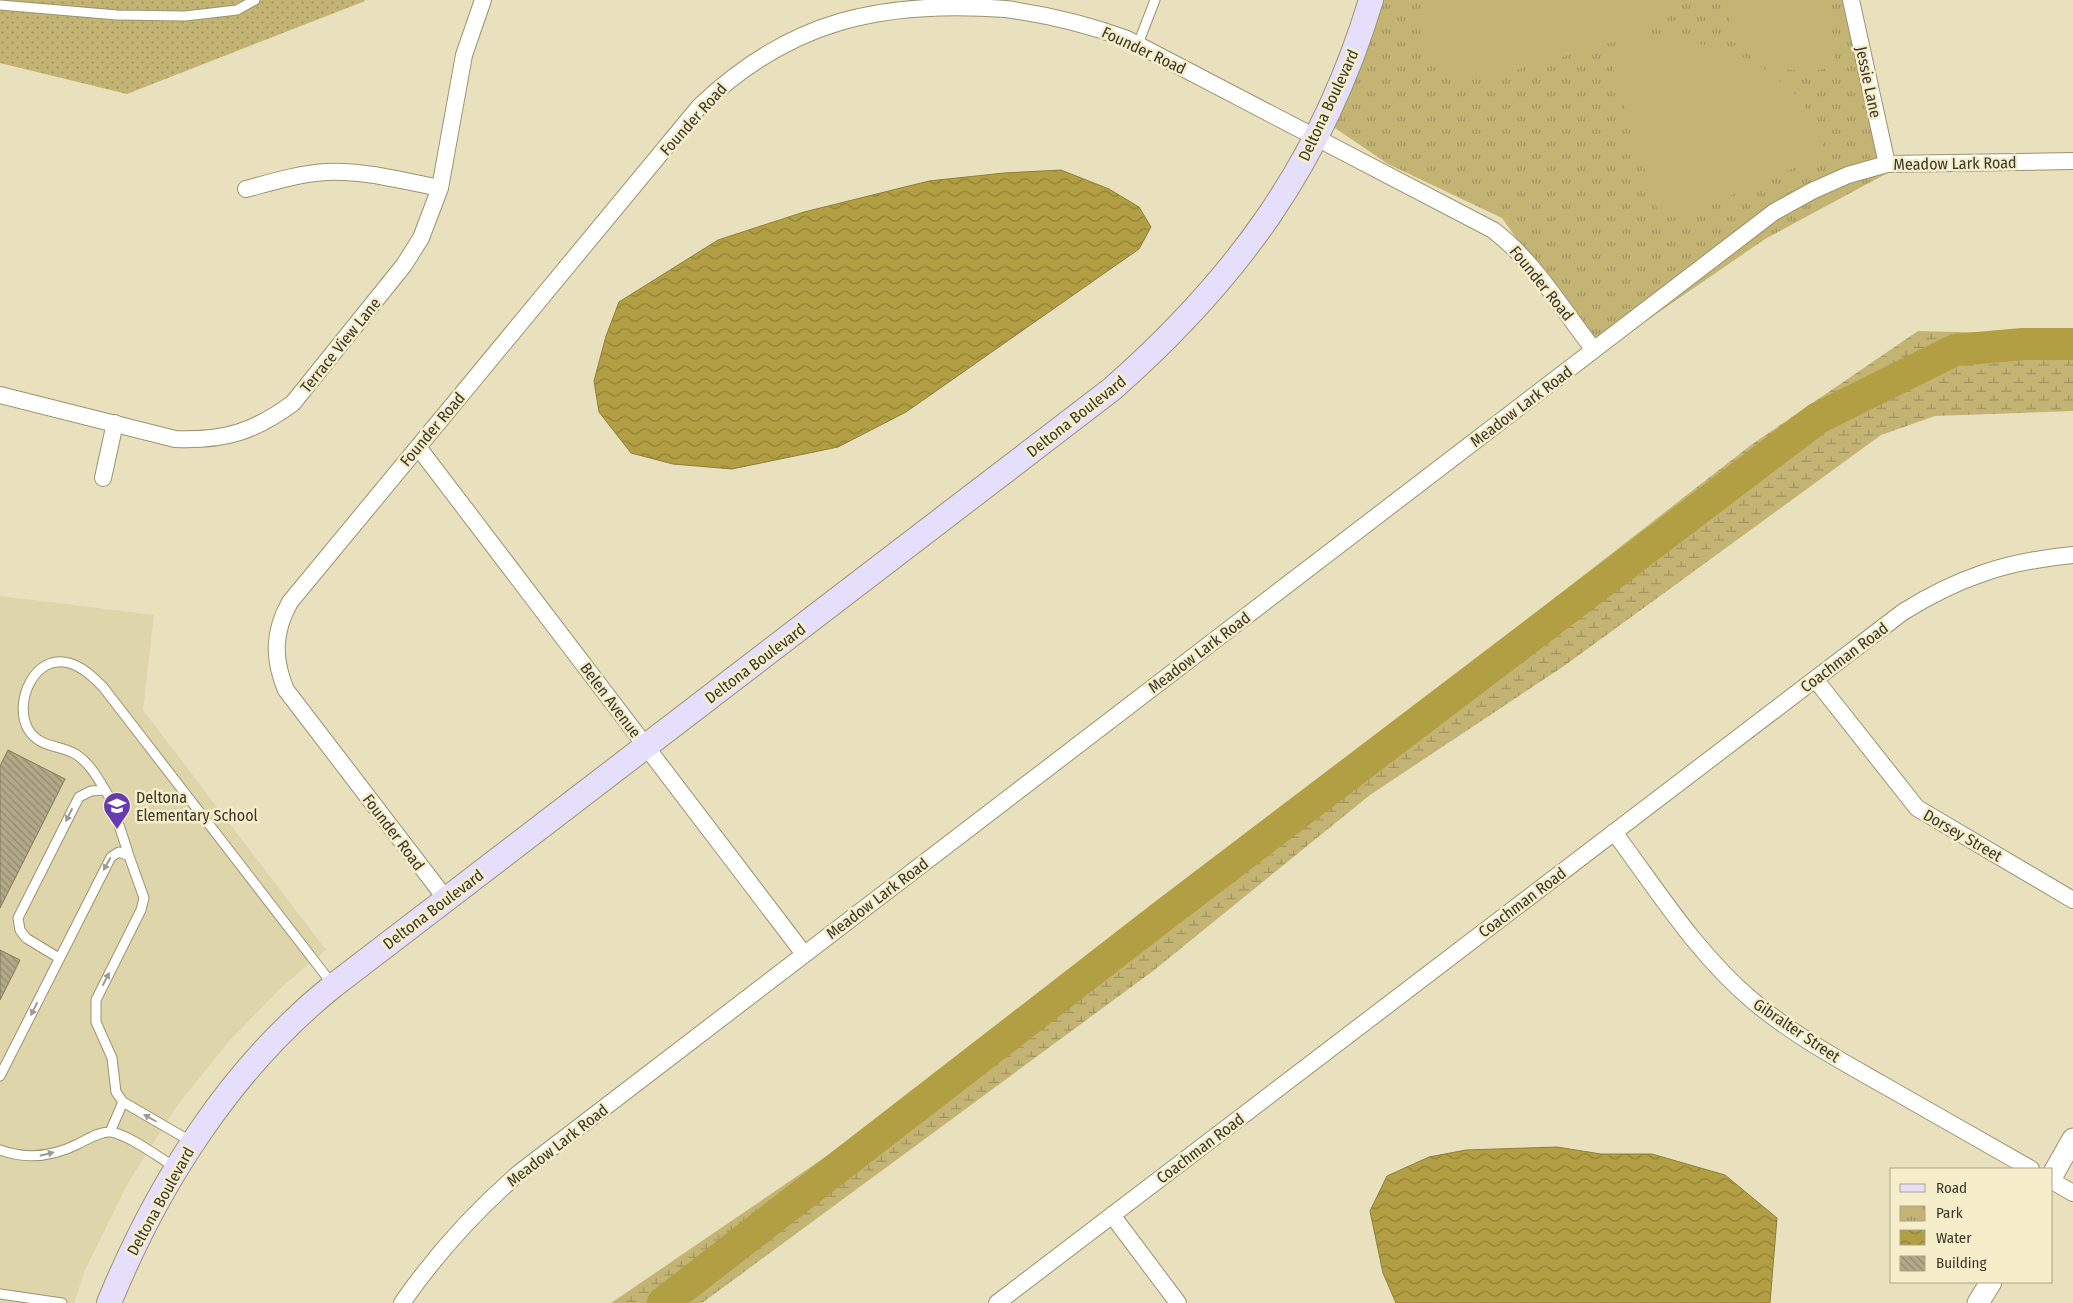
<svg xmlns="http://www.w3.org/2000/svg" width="2073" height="1303" font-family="'Fira Sans Condensed',sans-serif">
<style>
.built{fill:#dfd5aa}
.grass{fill:url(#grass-dots)}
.wetland{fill:url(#wetland-marsh)}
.park{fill:url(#park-tufts)}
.pitch{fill:#c3b474}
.water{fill:url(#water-waves);stroke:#8e7f3b}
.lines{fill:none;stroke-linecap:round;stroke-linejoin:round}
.river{stroke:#b29e43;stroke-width:32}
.building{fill:url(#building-back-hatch);stroke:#817958}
.service-casing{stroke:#9b9371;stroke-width:11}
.minor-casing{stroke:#9b9371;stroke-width:18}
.tertiary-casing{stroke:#9b9371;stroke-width:23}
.secondary-casing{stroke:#9b9371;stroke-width:26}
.service{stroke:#fff;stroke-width:9}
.minor{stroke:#fff;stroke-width:16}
.tertiary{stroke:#fff;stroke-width:21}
.secondary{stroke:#e6dffb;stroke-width:24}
.oneway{fill:#9d9b94}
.labels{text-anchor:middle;stroke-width:5;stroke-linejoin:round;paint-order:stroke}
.street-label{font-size:16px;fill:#3b3729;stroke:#f6eeca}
.poi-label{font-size:16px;fill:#3b3729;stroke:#f6eeca;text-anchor:start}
</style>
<defs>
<pattern id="grass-dots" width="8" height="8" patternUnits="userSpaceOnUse" patternTransform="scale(1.25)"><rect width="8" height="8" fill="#c3b474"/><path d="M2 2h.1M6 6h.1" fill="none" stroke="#a0935f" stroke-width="1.8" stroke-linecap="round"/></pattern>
<pattern id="wetland-marsh" width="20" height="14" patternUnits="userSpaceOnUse" patternTransform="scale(1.25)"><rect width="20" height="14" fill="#c3b474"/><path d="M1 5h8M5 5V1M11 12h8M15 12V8" fill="none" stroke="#a0935f"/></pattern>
<pattern id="park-tufts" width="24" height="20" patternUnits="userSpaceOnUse" patternTransform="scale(1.25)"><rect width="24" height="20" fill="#c3b474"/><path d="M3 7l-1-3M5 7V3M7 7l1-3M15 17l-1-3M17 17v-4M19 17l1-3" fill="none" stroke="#a0935f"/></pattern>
<pattern id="water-waves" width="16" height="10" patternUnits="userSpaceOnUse" patternTransform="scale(1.25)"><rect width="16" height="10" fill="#b29e43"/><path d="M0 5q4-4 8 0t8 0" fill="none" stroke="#928238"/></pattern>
<pattern id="building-back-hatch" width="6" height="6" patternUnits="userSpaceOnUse" patternTransform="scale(1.25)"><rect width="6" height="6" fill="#b1a987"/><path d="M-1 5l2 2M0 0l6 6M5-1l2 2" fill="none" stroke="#918a6e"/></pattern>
</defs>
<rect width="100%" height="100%" fill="#e9e1bd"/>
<path class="built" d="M 0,596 L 154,615 L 143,710 L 326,950 L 284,985 L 230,1040 L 176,1107 L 128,1183 L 85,1270 L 74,1303 L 0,1303 Z"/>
<path class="grass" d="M 0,0 L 365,0 L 365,1 L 127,94 L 0,63 Z"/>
<path class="wetland" d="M 1918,331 L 2073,335 L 2073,411 L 1935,416 L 1881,435 L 1564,666 L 1370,795 L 1153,971 L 702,1303 L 611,1303 L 991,1044 L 1498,642 L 1751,445 Z"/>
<path class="park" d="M 1381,0 L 1857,0 L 1893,170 L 1765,239 L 1598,354 L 1502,218 L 1388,164 L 1332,126 Z"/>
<path class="pitch" d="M 1426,0 L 1679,0 L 1661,28 L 1516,70 L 1455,84 L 1421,51 Z
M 1823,0 L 1837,67 C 1827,68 1816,71 1806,71 C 1762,72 1735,39 1723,1 Z
M 1670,39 C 1716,45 1750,53 1785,86 C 1791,91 1798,96 1802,102 C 1813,118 1819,136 1826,154 L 1677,219 L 1658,212 L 1608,52 L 1638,41 Z"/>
<path class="water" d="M 1061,170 L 1109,189 L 1139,207 L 1151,227 L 1139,249 L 906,412 L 838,447 L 732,469 L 673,464 L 631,453 L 599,412 L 594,381 L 606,336 L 619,302 L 718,240 L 804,212 L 929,181 L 1004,173 Z
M 1557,1147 L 1601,1154 L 1652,1154 L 1725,1175 L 1777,1218 L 1770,1303 L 1396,1303 L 1383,1273 L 1370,1211 L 1387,1176 L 1429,1157 L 1466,1150 Z"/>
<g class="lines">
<path class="river" d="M 663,1303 L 1164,915 L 1818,418 L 1955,350 L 2023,344 L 2073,344"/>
</g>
<path class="building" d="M 8,750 L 65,779 L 0,908 L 0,766 Z
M 0,950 L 20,960 L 0,1000 Z"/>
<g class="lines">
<defs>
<path id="service" d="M 0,5 L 117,15 L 185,16 L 237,10 L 255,0
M 1138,44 L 1155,0
M 105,790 C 97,777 90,764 77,755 C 60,744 40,749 28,729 C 13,702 35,653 69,663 C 83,667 93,677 103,687 L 333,985
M 59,958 L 26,938 L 20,930 L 18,918 L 79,797 L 91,791 L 105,790 L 111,800 L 129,856
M 0,1076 L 111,857 L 119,852 L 129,856 L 144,898 L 141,910 L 96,1000 L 96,1022 L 112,1058 L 116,1092 L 123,1102 L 192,1142
M 110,1132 L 123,1102
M 0,1150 C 27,1160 52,1157 78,1144 C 88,1139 100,1131 111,1132 C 129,1135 158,1157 175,1167
M 0,1294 L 62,1303"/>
<path id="minor" d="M 1851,0 L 1887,164
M 246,189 C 272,182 298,174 326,172 C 364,170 403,181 440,188
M 0,395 L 175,439 C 224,441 254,432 293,403 L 404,265 L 421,238 L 440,188 L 464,55 L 483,0
M 418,447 L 804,954
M 103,478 L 115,423
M 1815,679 L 1917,808 L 2073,900
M 1614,832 C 1657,890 1697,954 1753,1001 C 1792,1034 1836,1058 1880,1083 C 1930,1112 1981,1140 2031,1169
M 446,899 L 286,690 C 273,659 273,632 290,602 L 699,107 C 789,20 882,0 1006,9 C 1048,15 1087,24 1127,39 L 1493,230 C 1534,261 1562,309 1594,350
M 2052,1181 L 2073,1193
M 1112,1215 L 1178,1303
M 402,1303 C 436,1254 474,1212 519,1173 L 1774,212 L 1812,191 L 1848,175 L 1887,164 L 2073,161
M 997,1303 L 1903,612 C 1959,577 2008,561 2073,555"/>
<path id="tertiary" d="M 2052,1176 L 2073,1139
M 1978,1303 L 1991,1282"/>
<path id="secondary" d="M 109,1303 C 158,1183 231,1068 333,986 L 1112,389 C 1238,278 1322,162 1371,0"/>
</defs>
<use href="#service" class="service-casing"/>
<use href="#minor" class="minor-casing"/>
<use href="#tertiary" class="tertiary-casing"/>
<use href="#secondary" class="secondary-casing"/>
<use href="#service" class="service"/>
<use href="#minor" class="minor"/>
<use href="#tertiary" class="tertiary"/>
<use href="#secondary" class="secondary"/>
</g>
<defs><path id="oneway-solid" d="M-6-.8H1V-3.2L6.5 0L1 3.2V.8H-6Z" transform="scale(1.25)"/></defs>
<g class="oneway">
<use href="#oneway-solid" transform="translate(69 815) rotate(116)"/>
<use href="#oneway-solid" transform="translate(107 864) rotate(119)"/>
<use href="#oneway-solid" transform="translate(106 979) rotate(-63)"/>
<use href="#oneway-solid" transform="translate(34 1009) rotate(117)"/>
<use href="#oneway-solid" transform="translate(150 1118) rotate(-150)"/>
<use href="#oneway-solid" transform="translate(47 1154) rotate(-14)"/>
</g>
<defs>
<symbol id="school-pin" viewBox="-11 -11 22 30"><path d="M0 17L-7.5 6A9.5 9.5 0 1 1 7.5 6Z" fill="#653ab2" stroke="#f6eeca"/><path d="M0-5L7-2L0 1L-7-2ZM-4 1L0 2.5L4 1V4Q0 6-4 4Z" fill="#fff"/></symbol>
</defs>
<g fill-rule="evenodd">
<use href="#school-pin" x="101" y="790" width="32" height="43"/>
</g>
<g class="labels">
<g class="street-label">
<text transform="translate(1144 50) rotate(25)" y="6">Founder Road</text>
<text transform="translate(1869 82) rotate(78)" y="6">Jessie Lane</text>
<text transform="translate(1328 105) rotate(-65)" y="6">Deltona Boulevard</text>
<text transform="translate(693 119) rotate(-48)" y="6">Founder Road</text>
<text transform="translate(1955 163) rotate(-1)" y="6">Meadow Lark Road</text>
<text transform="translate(1542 283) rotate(51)" y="6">Founder Road</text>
<text transform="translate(340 345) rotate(-51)" y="6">Terrace View Lane</text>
<text transform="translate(1521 406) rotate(-37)" y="6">Meadow Lark Road</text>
<text transform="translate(1076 416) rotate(-38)" y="6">Deltona Boulevard</text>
<text transform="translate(432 429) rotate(-50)" y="6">Founder Road</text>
<text transform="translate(1199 652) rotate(-37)" y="6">Meadow Lark Road</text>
<text transform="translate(1844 657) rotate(-37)" y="6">Coachman Road</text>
<text transform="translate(755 663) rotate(-37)" y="6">Deltona Boulevard</text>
<text transform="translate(611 700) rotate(53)" y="6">Belen Avenue</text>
<text transform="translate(394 832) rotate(53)" y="6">Founder Road</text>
<text transform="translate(1963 835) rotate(30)" y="6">Dorsey Street</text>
<text transform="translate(877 898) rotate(-37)" y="6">Meadow Lark Road</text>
<text transform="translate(1522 902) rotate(-37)" y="6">Coachman Road</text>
<text transform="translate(433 909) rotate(-37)" y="6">Deltona Boulevard</text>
<text transform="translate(1797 1030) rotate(34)" y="6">Gibralter Street</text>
<text transform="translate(557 1145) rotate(-38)" y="6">Meadow Lark Road</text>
<text transform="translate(1200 1148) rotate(-37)" y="6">Coachman Road</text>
<text transform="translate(160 1201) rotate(-61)" y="6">Deltona Boulevard</text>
</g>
<g class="poi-label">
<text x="136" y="803">Deltona<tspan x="136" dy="18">Elementary School</tspan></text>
</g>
</g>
<rect x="1890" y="1168" width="162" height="115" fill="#f6eeca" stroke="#aba58a"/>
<rect x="1900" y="1184" width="25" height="8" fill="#e6dffb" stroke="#aba58a"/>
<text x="1936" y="1193" font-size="15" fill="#3b3729">Road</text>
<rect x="1900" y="1206" width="25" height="15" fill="url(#park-tufts)" stroke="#aba58a"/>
<text x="1936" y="1218" font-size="15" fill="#3b3729">Park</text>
<rect x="1900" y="1230" width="25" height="15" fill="url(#water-waves)" stroke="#aba58a"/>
<text x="1936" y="1243" font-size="15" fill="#3b3729">Water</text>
<rect x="1900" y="1256" width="25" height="15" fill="url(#building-back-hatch)" stroke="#aba58a"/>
<text x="1936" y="1268" font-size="15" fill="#3b3729">Building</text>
</svg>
